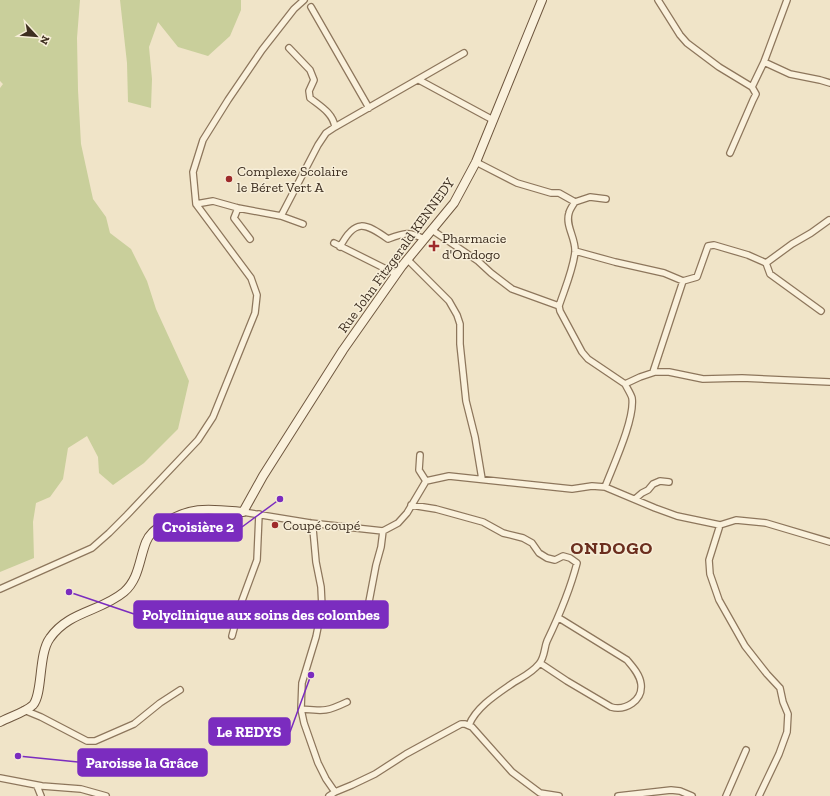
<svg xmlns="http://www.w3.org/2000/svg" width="830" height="796" font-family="'Zilla Slab',serif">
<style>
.green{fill:#c9cf9b}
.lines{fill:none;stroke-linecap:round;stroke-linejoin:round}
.street-casing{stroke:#8d765c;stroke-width:8}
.secondary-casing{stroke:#6f573f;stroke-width:10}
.street{stroke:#faf1dc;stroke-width:5.5}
.secondary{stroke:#faf1dc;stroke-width:8}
.poi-dot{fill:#9e2a2b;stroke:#f7eed8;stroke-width:1.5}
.labels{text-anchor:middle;stroke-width:3;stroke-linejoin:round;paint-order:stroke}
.poi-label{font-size:14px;fill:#3d2e20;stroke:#f7eed8;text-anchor:start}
.street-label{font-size:14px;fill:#3d2e20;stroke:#f7eed8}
.district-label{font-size:18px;font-weight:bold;letter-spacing:1px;fill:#6b2e1e;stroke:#f7eed8}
.leader{fill:none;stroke:#7b2cbf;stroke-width:1.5}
.callout-dot{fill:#7b2cbf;stroke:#f7eed8;stroke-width:1.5}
.callout{fill:#7b2cbf;stroke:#7b2cbf;stroke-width:1.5}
.callout-label{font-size:15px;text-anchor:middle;font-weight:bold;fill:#fff}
</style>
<rect width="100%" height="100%" fill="#f0e4c8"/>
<path class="green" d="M 0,0 L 80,0 L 77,38 L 78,90 L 81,144 L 93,199 L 106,217 L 110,233 L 131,249 L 147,281 L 156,309 L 189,381 L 178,429 L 144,463 L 113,485 L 99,473 L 98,457 L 87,436 L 68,448 L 63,479 L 50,497 L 36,503 L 33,522 L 34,558 L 0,572 L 0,88 L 3,84 L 0,81 Z
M 120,0 L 241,0 L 241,10 L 230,36 L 208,56 L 178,47 L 158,22 L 149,47 L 152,79 L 151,108 L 128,102 L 127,63 Z"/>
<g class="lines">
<defs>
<path id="street" d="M 658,0 L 680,35 L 687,43 L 719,67 L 752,87
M 787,0 L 764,62 L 790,74 L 820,80 L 830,83
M 311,7 L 369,108
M 289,48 L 310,70 L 314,80 L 309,91 L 310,98 C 320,106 333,113 335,127
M 419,80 L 493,120
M 730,153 L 753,100 L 756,94 L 752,87 L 764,62
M 476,162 L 517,183 L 551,193 L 559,193 L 575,202
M 606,199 L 590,197 L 575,202 C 573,205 570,209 569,213 C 565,226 576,238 575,252 C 573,270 565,288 559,306 L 560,311 L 582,352 L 588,359 L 625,384 L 640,377 L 655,372 L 669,372 L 703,379 L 742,378 L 830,382
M 196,204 L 213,201 L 238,208 L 281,216 L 303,224
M 238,208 L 234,218 L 250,239
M 281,216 L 318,145 L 326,133 L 335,127 L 464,53
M 432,230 L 478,261 L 491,273 L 512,289 L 559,306
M 334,243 L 396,274
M 340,247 C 355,218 365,223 388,239 C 404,233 409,231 424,239
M 575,251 L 615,262 L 664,273 L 683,281 L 697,277 L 708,246 L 714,245 L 748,255 L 766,263 L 770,274 L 821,311
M 407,259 L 449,301 L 457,315 L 460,324 L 460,344 L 466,401 L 475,437 L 482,479
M 766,263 L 792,244 L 811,233 L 829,220
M 653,372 L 683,281
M 426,481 L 449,476 L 572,489 L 592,486 L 605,487 L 655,508 L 677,516 L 720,525 L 736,520 L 766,523 L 830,542
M 605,487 C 613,466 635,419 632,398 C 631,394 627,388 625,384
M 635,499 L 642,493 L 648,490 L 653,484 L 660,481 L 669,482
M 411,505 L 436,509 L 483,522 L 503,533 L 523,538 L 532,543 L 539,553 L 547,558 L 555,560 L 563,556 L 570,558 L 577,563 C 570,590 559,616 547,641 C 544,648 545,657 539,664 C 531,674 520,678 510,685 C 494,696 476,708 469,725
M 243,512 L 310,523 L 383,531 L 398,523 L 407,513 L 426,481 L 419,470 L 420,455
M 310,523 L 313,529 L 316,562 L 321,587 L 322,607 L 316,637 L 302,683 L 301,709 L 304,723 L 318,763 L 326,779 L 335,792
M 720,525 L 709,560 L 710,574 L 719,600 L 745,646 L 767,674 L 780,688 L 783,702 L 788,714 L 787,732 L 779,754 L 759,796
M 0,589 L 92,548 L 109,533 L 127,515 L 198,440 L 213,417 L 255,313 L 257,295 L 251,278 L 196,204 L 193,172 L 203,140 L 228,100 L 262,50 L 294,9 L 304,0
M 368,607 L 376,565 L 381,547 L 383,531
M 232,636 L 240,606 L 257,560 L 259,514
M 540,663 L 567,681 L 611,707 C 625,711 643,701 641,684 C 640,675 633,667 627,660 L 559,618
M 301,709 C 324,711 326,712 347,702
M 24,710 L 41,717 L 87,741 L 95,741 L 134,724 L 160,703 L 180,690
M 0,778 L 42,786 L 81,789 L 106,796
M 37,786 L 41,796
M 329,796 L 335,792 L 352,785 L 375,774 L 406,754 L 461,724 L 465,724 L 472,727 L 512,772 L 540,793 L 559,796
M 618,796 L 671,790 L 680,791 L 692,796
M 726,796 L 746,750"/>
<path id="secondary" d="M 0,722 C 9,717 26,712 33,705 C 43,694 38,654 50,638 C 69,611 100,612 124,592 C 139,579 139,560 146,542 C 149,534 155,530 162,525 C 190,505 211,509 243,512 L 263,476 L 343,350 L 402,266 L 454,203 L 461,190 L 476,162 L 542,0"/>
</defs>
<use href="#street" class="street-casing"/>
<use href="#secondary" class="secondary-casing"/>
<use href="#street" class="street"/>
<use href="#secondary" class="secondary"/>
</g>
<g class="poi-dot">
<circle cx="229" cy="179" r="4"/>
<path d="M432 240h4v4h4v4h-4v4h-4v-4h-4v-4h4z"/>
<circle cx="275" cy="525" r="4"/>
</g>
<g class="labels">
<g class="poi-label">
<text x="237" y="176">Complexe Scolaire<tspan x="237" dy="16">le Béret Vert A</tspan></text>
<text x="442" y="243">Pharmacie<tspan x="442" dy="16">d'Ondogo</tspan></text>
<text x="283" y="530">Coupé coupé</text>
</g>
<g class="street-label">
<text transform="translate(396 255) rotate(-54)" y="5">Rue John Fitzgerald KENNEDY</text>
</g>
<g class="district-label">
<text x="612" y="554">ONDOGO</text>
</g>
</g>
<path class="leader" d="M280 499L242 527M69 592L134 614M311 675L290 732M18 756L78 762"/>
<g class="callout-dot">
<circle cx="280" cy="499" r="4"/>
<circle cx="69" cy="592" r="4"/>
<circle cx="311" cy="675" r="4"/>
<circle cx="18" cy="756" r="4"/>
</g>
<g class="callout">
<rect x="154" y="514" width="88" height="27" rx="4"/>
<rect x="134" y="601" width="254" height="27" rx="4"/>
<rect x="209" y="718" width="81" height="27" rx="4"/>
<rect x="78" y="749" width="129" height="27" rx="4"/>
</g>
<g class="callout-label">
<text x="198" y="532">Croisière 2</text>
<text x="261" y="620">Polyclinique aux soins des colombes</text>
<text x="249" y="737">Le REDYS</text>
<text x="142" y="768">Paroisse la Grâce</text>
</g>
<g transform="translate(36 36) rotate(116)" stroke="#f7eed8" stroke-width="3" paint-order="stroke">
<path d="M0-3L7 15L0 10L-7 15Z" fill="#3d2e20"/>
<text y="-6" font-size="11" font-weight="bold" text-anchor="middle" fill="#3d2e20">N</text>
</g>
</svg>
